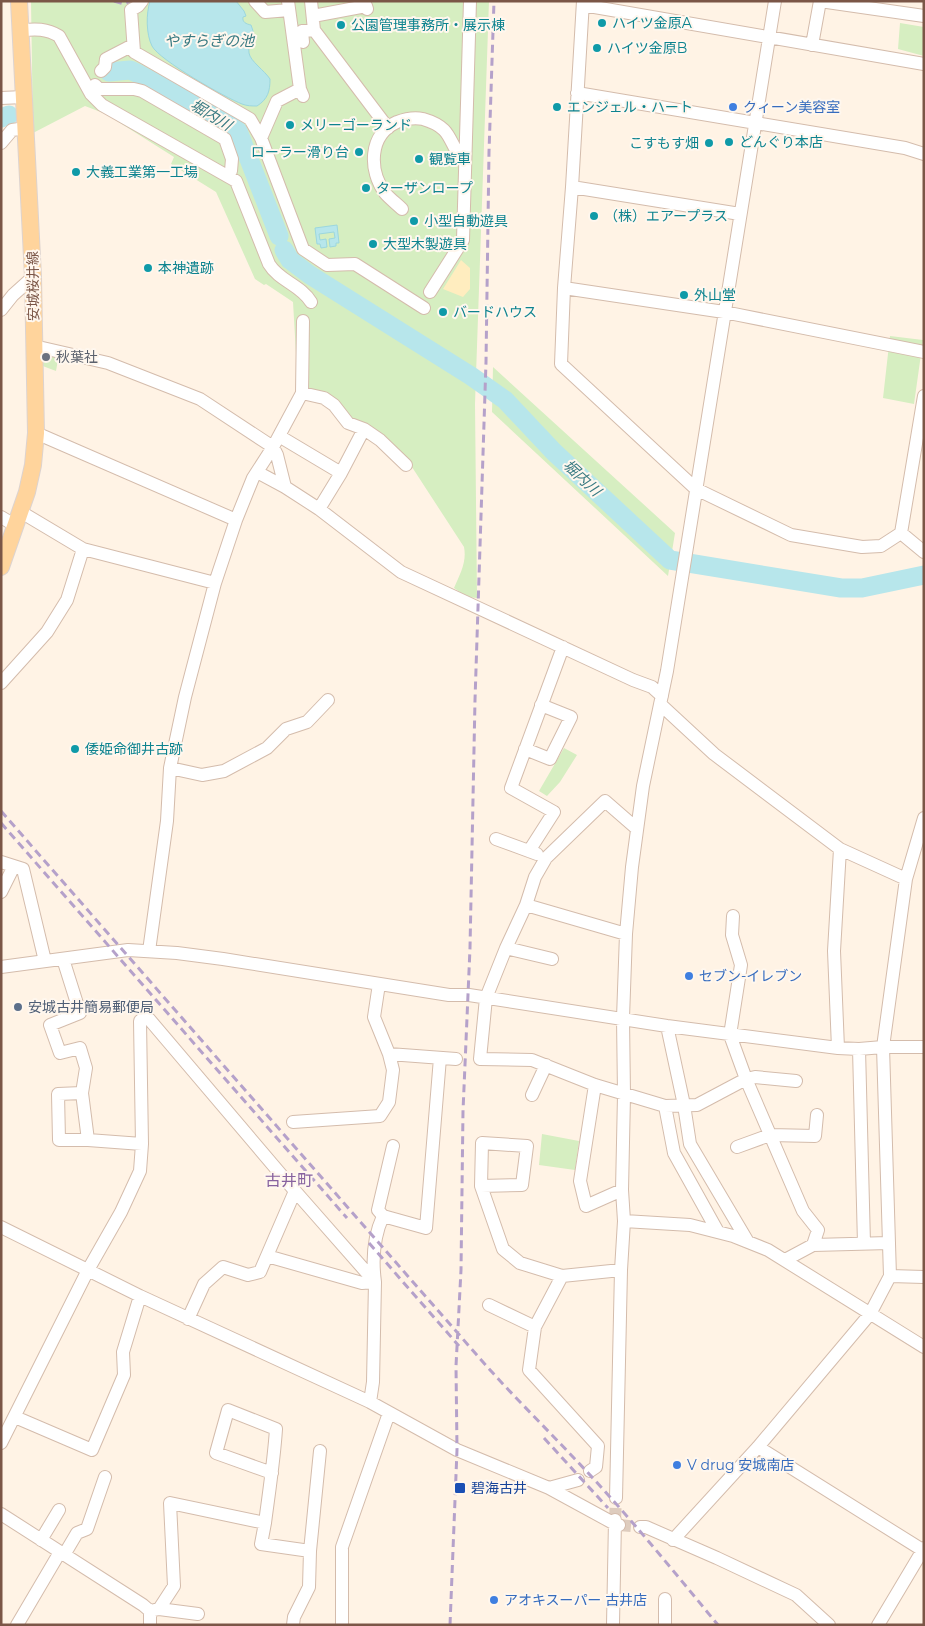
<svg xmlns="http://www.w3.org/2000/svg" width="925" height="1626" font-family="Montserrat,'Noto Sans JP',sans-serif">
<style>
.green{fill:#d6eec1}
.sand{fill:#ffedbf}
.water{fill:#b7e6eb;stroke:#9cd7de}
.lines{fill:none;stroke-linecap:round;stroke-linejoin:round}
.river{stroke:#b7e6eb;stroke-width:19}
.minor-tunnel{stroke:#deccbe;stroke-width:12;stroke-dasharray:12 6;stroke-linecap:butt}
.minor-casing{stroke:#d4bcac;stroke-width:14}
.major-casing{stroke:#ddd3cf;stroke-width:18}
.minor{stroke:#fff;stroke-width:12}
.major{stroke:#ffd49c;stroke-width:16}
.rail{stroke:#b5a1ca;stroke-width:3;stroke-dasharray:8 5;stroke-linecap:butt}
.culture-dot{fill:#0f9aa8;stroke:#fff7ee;stroke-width:2}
.shop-dot{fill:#3f7fe0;stroke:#fff7ee;stroke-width:2}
.worship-dot{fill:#6b7280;stroke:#fff7ee;stroke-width:2}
.service-dot{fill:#5c6f8a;stroke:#fff7ee;stroke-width:2}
.transit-dot{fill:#1a4fb4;stroke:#fff7ee;stroke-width:2}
.labels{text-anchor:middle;stroke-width:4;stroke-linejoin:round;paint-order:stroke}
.culture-label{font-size:14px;fill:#0d838f;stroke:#fff7ee;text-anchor:start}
.shop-label{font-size:14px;fill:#366cbe;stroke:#fff7ee;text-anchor:start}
.street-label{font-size:14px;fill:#7b5647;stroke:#fff7ee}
.worship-label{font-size:14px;fill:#5b616d;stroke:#fff7ee;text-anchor:start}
.service-label{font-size:14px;fill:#4e5e75;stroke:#fff7ee;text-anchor:start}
.transit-label{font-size:14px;fill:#164399;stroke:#fff7ee;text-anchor:start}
.water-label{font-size:15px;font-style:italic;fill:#387a82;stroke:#fff7ee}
.quarter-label{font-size:16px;fill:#87629f;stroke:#fff7ee}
</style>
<rect width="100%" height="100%" fill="#fff3e5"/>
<path class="green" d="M 31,1 L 489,1 L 475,404 L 477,598 L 467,597 L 454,588 C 460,574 467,562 464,547 L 410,464 L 349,421 L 298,388 L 293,302 L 266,284 L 264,285 L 255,279 L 216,192 L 171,164 L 174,157 L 106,114 L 85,106 L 33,133 Z
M 900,23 L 924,27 L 924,56 L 898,49 Z
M 890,336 L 923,340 L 914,404 L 883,398 Z
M 38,353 L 59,354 L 56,371 L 40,365 Z
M 493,367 L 675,533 L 668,576 L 492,412 Z
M 564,748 L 577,755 L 560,782 L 547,796 L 539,791 Z
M 542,1134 L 579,1141 L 575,1170 L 539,1165 Z"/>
<path class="sand" d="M 461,260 L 470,268 L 470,289 L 463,297 L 443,289 Z"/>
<path class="water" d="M 150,1 L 236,1 L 244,11 L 246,16 L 243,17 C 242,22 246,24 251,25 C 258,41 247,41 249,53 C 250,61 265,71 270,79 C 270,91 268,99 257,106 C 252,106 247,106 242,104 C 226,98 159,60 152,46 C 146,34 146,14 150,1 Z
M 337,225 L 339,243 L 336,243 L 336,246 L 330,247 L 329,239 L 335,238 L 334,232 L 319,234 L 320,240 L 326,239 L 327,247 L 321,248 L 320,244 L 317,244 L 315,228 Z"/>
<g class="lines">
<path class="river" d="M 109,72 L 130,70 L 139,74 L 228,122 L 238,131 L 279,236
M 1,118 L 9,115
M 284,250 L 290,260 L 310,275 L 471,376 L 505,400 L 554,452 L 670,560 L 841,588 L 862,588 L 924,575"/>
<path class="minor-tunnel" d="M 615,1520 L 616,1498
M 619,1525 L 640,1527"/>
<defs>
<path id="minor" d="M 142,1 L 138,6 L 131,10 L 134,52 L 250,119 L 261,138 L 303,249 L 327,265 L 355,264 L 424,308
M 255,1 L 265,12 L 289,10
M 288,1 L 300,89 L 303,96
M 311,1 L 314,30 L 388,128
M 583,1 L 572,187 L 564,288 L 561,364 L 696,489 L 791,535 L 862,547 L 881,546 L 901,533 L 924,396
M 820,1 L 924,16
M 583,5 L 924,64
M 313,16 L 366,6 L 367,9
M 21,30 C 35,29 46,28 59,36 L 91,94 L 102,105 L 236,181 L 269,264 C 279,281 301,285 311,302
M 303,42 L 302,31 L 314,30
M 812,45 L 820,1
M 101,71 L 105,67 L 106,59 L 133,45
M 95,85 L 99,89 L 134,89 L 142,91 L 225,139 L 232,159 L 231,171
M 577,93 L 905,148 L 924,154
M 1,98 L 24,97
M 261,138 L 277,101 L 300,89
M 1,143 L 12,130 L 26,128
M 572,187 L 740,214
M 402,209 C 397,204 390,199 385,193 C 369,171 368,135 397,122 C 405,119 414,117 423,119 C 430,121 438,124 444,130 C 449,135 452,143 456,150 L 465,150
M 564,288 L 724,312 L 924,352
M 430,292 L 463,240 L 470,1
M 1,310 L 13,295 L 33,277
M 34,346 L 108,363 L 200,399 L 273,447 L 277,455 L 285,487 L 319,509 L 401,572 L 633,680 L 652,687 L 662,696
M 302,393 L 324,398 L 334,405 L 348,423 L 364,429 L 380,440 L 406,465
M 36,433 L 236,520
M 279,436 L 341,473
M 257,472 L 285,487
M 319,509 L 341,473 L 364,429
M 21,512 L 83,549 L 215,583
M 1,517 L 16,526
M 901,533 L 924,552
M 1,683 L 47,632 L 67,600 L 83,549
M 660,704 L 714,754 L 840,849 L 906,879
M 525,749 L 550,759 L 571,717 L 541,705
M 170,768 L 202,775 L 224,771 L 267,748 L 286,729 L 307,722 L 328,700
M 636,828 L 605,801 L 546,858 L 535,877 L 526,905 L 506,948 L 486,998 L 480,1059 L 532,1060 L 595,1085 L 665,1106 L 697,1105 L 746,1079 L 755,1077 L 796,1081
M 496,839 L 537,854
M 529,851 L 554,812 L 511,788 L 563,647
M 1,862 L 23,869 L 45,961
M 1,892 L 14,866
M 526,905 L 626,934
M 733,916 L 732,935 L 741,965 L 730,1035 L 746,1079 L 803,1211 L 818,1230 L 813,1245
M 506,948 L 552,959
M 149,951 L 167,821 L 170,768 L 185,697 L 215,583 L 236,520 L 253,478 L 273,447 L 302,393 L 303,321
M 63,959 L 80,1013 L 50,1025 L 60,1053 L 80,1048 L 86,1068 L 82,1093 L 88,1140
M 1,967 L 128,950 L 177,953 L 223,959 L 449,995 L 469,995 L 667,1026 L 838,1048 L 859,1049 L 883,1047 L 924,1047
M 379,984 L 374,1017 L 389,1054 L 456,1059
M 667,1026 L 684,1105 L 690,1144 L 748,1242
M 838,1048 L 834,951 L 840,849
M 859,1049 L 864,1244
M 595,1085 L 580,1181 L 586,1206 L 622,1190
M 82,1093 L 58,1094 L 59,1140 L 88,1140 L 142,1144
M 532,1095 L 546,1065
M 665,1106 L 674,1153 L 718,1232
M 293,1122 L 380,1116 L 389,1102 L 393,1070 L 389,1054
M 393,1146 L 378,1210 L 383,1216 L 426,1228 L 440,1058
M 737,1147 L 770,1135 L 815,1136 L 817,1115
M 481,1186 L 522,1185 L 527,1146 L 482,1143 L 481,1186 L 503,1249 L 520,1263 L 562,1276
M 624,1221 L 690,1225 L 733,1236 L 768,1250 L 924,1347
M 1,1227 L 140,1296 L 370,1402 L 457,1450 L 549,1488 L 615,1524 L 619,1525
M 267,1256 L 362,1283 L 375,1282 C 372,1260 374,1236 383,1216
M 785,1260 L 813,1245 L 889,1243
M 890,1276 L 924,1277
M 489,1305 L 535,1327
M 188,1319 L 204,1284 L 223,1267 L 248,1275 L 260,1272 L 295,1191
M 15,1417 L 92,1450 L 124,1375 L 123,1352 L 140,1296
M 1,1443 L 88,1270 L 121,1212 L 140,1171 L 142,1144 L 140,1021 L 145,1017 L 149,1019 L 295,1191 L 375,1282 L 373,1382 L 370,1402
M 758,1447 L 924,1551
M 590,1471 L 596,1467 L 598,1446 L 529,1370 L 535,1327 L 562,1276 L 621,1270
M 549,1488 L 578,1480
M 616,1498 L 621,1270 L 624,1221 L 622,1190 L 624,1095 L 623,1018 L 626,934 L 632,867 L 643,786 L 667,671 L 775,1
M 1,1514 L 143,1605 L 150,1611 L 150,1625
M 265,1523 L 261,1544 L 310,1551
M 640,1527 L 646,1527 L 717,1558 L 796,1595 L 829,1625
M 41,1540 L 59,1510
M 673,1540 L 758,1447 L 870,1314 L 890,1276 L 883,1047 L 906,879 L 924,818
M 64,1555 L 77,1533 L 87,1529 L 105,1477
M 159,1609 L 198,1614
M 150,1611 L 159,1609 L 174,1586 L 170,1503 L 265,1523 C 269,1492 274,1460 276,1429 L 228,1410 L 216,1453 L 272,1473
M 17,1625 L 60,1552
M 293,1625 L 294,1617 L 309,1587 L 310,1551 L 320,1451
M 342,1625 L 342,1547 L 389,1413
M 613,1625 L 615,1520
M 665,1625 L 665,1599
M 878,1625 L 924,1548"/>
<path id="major" d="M 1,567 L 27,492 L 33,465 L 36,433 L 33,277 L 19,1"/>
</defs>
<use href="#minor" class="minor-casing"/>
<use href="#major" class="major-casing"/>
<use href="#minor" class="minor"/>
<use href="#major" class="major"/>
<path class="rail" d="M 114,1 L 124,4 L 130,1
M 1,811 L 476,1354 C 507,1390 541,1423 573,1457 C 624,1510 671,1568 718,1625
M 1,823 L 347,1218
M 369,1243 L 459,1346
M 544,1438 L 608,1508
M 450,1625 L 457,1450 L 456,1366 L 461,1270 L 463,1111 L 470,948 L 475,700 L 486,362 L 489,152 L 494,1"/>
</g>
<g class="culture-dot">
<circle cx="602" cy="23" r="5"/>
<circle cx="341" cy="25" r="5"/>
<circle cx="597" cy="48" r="5"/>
<circle cx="557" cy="107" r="5"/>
<circle cx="290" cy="125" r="5"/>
<circle cx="729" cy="142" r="5"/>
<circle cx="709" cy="143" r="5"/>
<circle cx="359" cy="152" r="5"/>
<circle cx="419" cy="159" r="5"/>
<circle cx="76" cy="172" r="5"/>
<circle cx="366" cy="188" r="5"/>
<circle cx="594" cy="216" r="5"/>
<circle cx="414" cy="221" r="5"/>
<circle cx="373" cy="244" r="5"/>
<circle cx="148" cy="268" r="5"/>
<circle cx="684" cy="295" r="5"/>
<circle cx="443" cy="312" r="5"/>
<circle cx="75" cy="749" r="5"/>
</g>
<g class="shop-dot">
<circle cx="733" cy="107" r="5"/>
<circle cx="689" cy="976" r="5"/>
<circle cx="677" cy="1465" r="5"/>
<circle cx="494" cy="1600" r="5"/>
</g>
<circle class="worship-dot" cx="46" cy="357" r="5"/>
<circle class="service-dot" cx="18" cy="1007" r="5"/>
<rect class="transit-dot" x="454" y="1482" width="12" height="12" rx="2.5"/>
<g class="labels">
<g class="culture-label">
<text x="612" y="28">ハイツ金原A</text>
<text x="351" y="30">公園管理事務所・展示棟</text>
<text x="607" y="53">ハイツ金原B</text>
<text x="567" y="112">エンジェル・ハート</text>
<text x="300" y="130">メリーゴーランド</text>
<text x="739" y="147">どんぐり本店</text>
<text x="699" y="148" text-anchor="end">こすもす畑</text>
<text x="349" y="157" text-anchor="end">ローラー滑り台</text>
<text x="429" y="164">観覧車</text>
<text x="86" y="177">大義工業第一工場</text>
<text x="376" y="193">ターザンロープ</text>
<text x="604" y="221">（株）エアープラス</text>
<text x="424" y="226">小型自動遊具</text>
<text x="383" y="249">大型木製遊具</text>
<text x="158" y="273">本神遺跡</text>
<text x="694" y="300">外山堂</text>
<text x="453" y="317">バードハウス</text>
<text x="85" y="754">倭姫命御井古跡</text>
</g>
<g class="shop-label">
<text x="743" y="112">クィーン美容室</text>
<text x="699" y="981">セブン-イレブン</text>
<text x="687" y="1470">V drug 安城南店</text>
<text x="504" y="1605">アオキスーパー 古井店</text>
</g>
<g class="street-label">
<text transform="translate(33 286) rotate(-91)" y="5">安城桜井線</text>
</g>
<g class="worship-label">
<text x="56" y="362">秋葉社</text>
</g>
<g class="service-label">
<text x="28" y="1012">安城古井簡易郵便局</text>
</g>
<g class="transit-label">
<text x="471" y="1493">碧海古井</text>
</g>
<g class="water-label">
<text x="209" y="46">やすらぎの池</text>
<text transform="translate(211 115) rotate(31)" y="5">堀内川</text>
<text transform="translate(582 478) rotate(43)" y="5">堀内川</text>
</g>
<g class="quarter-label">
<text x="289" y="1186">古井町</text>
</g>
</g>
<rect width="925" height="1626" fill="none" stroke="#7b5647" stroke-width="5"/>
</svg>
